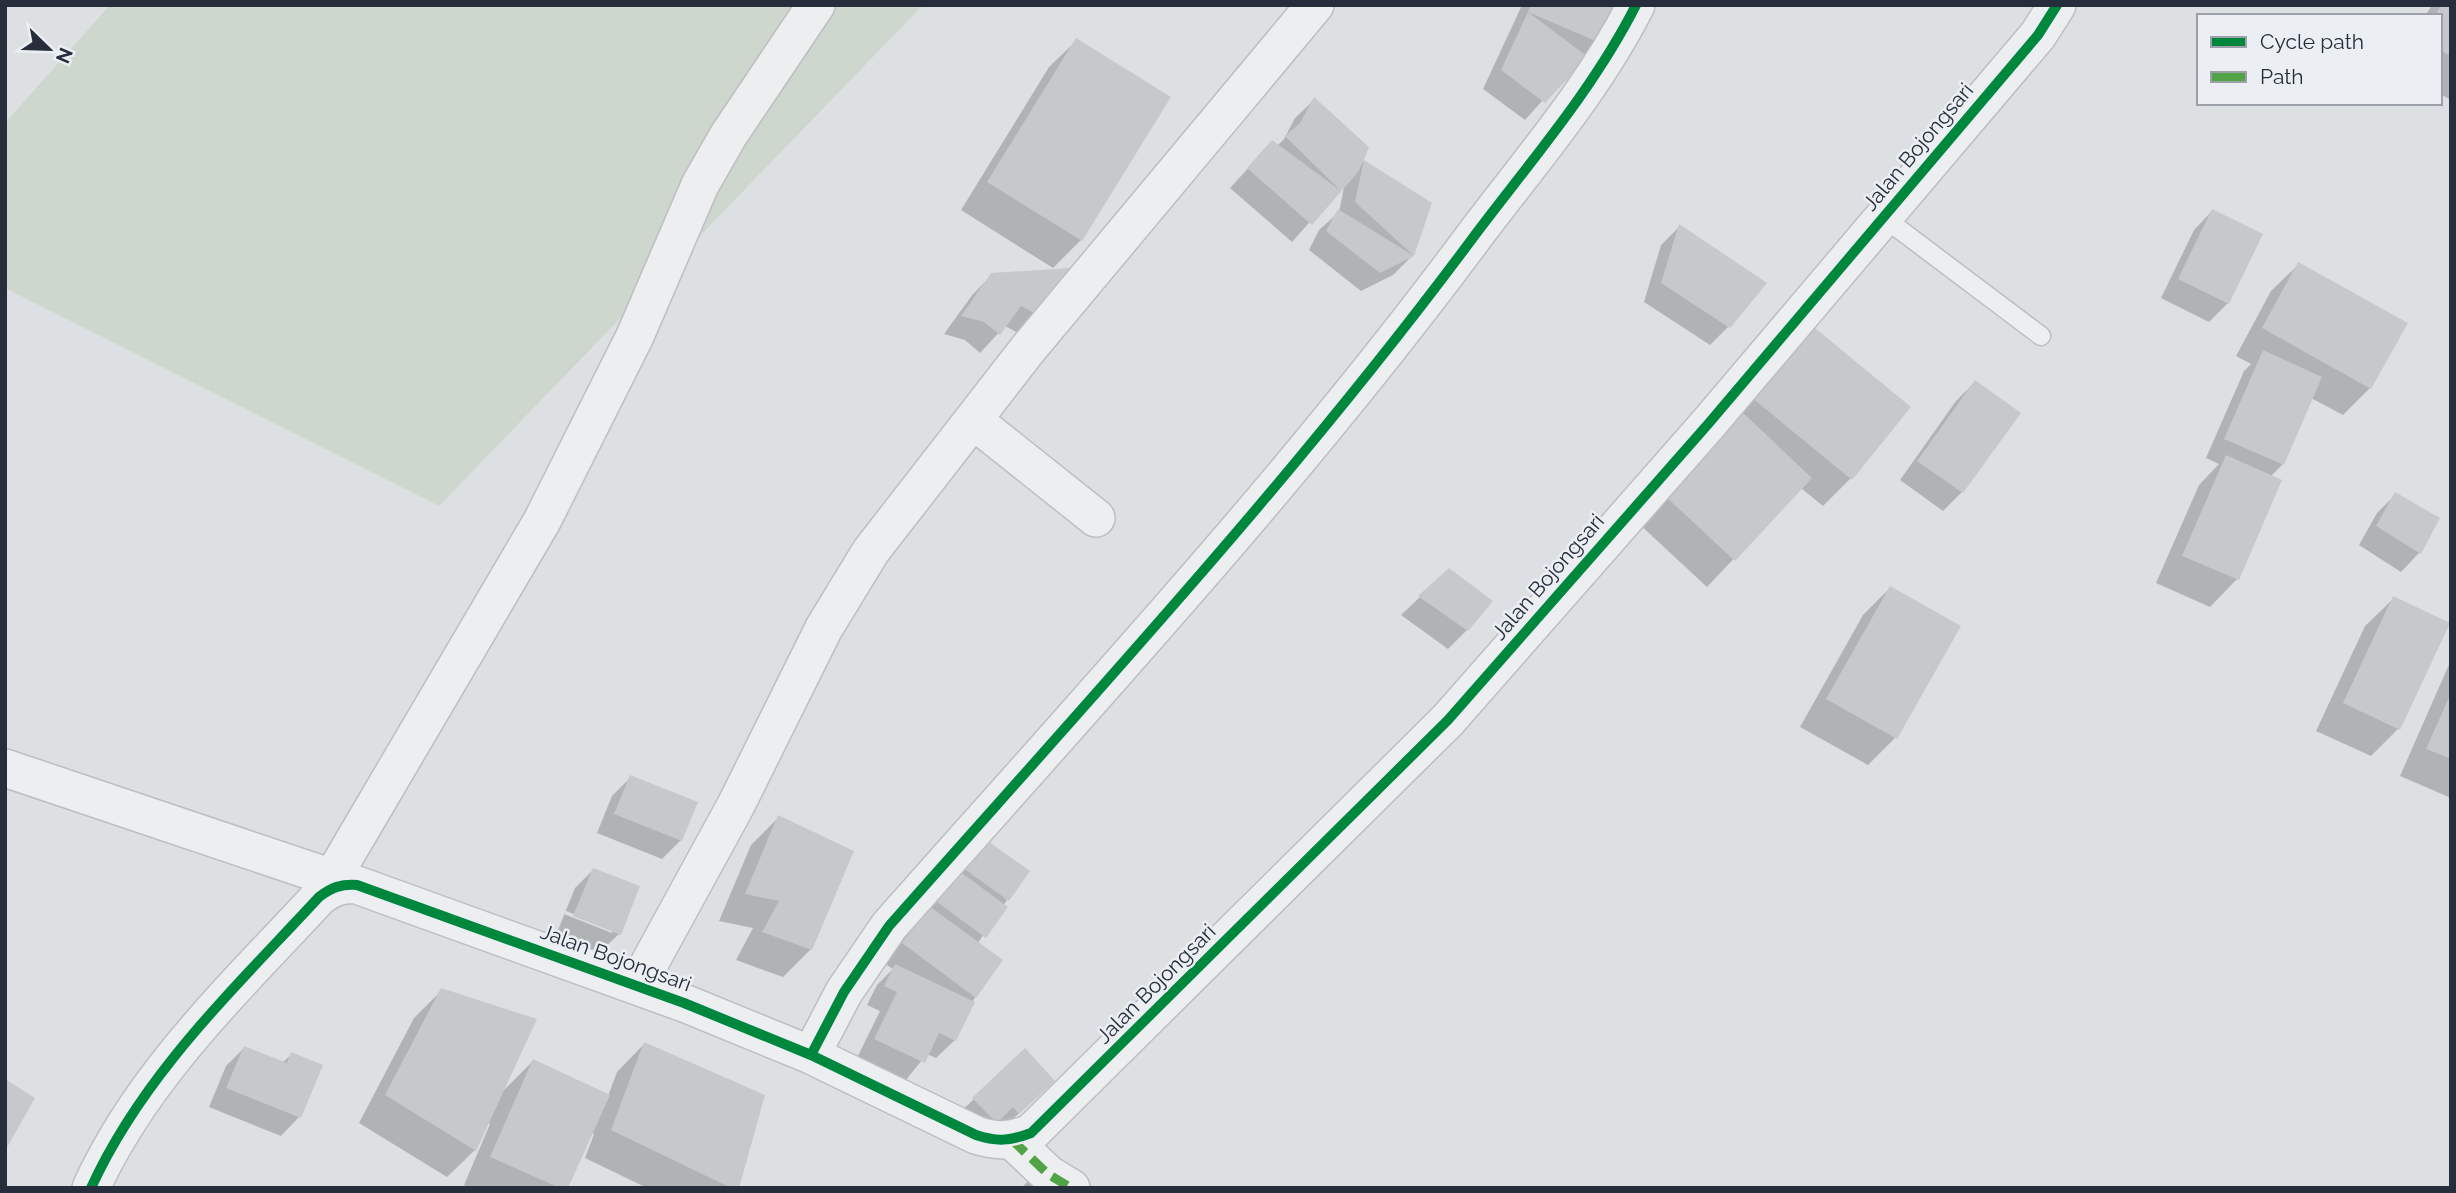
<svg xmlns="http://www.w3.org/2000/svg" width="2456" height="1193" font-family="Raleway,sans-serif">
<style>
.green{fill:#ced7ce}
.shadow{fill:#0003;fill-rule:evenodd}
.building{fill:#c6c8cb}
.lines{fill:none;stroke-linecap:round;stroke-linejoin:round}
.lane-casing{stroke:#bcbec1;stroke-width:21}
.street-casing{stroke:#bcbec1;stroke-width:40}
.lane{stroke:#edeef0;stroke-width:18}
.street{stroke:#edeef0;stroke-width:37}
.quiet{stroke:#50a445;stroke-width:9;stroke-dasharray:18 9;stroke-linecap:butt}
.cycleway-casing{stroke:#ebeef3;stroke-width:15}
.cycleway{stroke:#00873e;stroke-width:10}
.labels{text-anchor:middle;stroke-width:5;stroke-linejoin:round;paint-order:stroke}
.street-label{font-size:21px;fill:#262d3b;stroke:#ebeef3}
</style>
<rect width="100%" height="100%" fill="#dde0e3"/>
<path class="green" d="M 110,5 L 923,5 L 439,506 L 5,288 L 5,123 Z"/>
<path class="shadow" d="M 1522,5 L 1619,5 L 1597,40 L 1525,120 L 1483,89 Z
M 2432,5 L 2451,5 L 2451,100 L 2440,94 L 2440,16 L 2425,16 Z
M 1077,40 L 1169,98 L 1081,240 L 1053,268 L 961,210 L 1049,67 Z
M 1314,100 L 1361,160 L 1430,204 L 1413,255 L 1393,275 L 1361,291 L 1309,250 L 1319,230 L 1339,212 L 1345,182 L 1292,242 L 1230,188 L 1272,142 L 1277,146 L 1284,139 L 1295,118 Z
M 2212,211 L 2228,303 L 2209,322 L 2161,298 L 2194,230 Z
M 1680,226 L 1728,327 L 1710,345 L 1644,302 L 1661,245 Z
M 2299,264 L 2370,388 L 2343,415 L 2311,398 L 2282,465 L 2270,477 L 2237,579 L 2210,607 L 2156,583 L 2199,485 L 2219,464 L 2206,458 L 2244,371 L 2251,364 L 2236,356 L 2271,291 Z
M 992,275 L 1036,314 L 1018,333 L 1005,326 L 980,353 L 965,340 L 944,334 L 973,294 Z
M 1783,354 L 1909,407 L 1850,479 L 1823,506 L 1801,488 L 1707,587 L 1638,523 Z
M 1975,382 L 1962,492 L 1943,511 L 1900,480 L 1956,401 Z
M 2395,495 L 2437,518 L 2419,553 L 2401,572 L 2359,545 L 2377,513 Z
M 1890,588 L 1895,738 L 1868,765 L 1800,727 L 1863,615 Z
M 1420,597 L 1467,630 L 1448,649 L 1401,615 Z
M 2393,599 L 2398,729 L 2371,756 L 2316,731 L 2365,626 Z
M 2451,660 L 2451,798 L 2400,776 Z
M 630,778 L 681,840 L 662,859 L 597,833 L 612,796 Z
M 779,817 L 811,949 L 783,977 L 736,960 L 753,928 L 719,921 L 751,845 Z
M 966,860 L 1007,900 L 978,943 L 975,997 L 955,1040 L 936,1058 L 927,1054 L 905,1081 L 857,1058 L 880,1011 L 867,1005 L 877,985 L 893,969 L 884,963 Z
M 593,870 L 619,934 L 600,952 L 556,935 L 575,888 ZM 566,911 L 612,929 L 612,933 L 564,914 Z
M 442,990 L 501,1093 L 533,1061 L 608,1096 L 617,1072 L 644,1044 L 738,1188 L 647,1188 L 585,1158 L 594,1134 L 591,1133 L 566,1188 L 471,1188 L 464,1185 L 490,1124 L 487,1123 L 475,1150 L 447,1177 L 359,1123 L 414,1018 Z
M 244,1048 L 282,1063 L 292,1054 L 299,1117 L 281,1136 L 209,1107 L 226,1066 Z
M 974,1099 L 1034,1099 L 1000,1131 L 955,1117 Z
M 1027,1182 L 1038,1188 L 1022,1188 Z"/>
<path class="building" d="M 1531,5 L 1621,5 L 1598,42 L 1528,12 Z
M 2441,5 L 2451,5 L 2451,56 L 2440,50 L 2440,16 L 2435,16 Z
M 1528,12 L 1588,57 L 1545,103 L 1501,70 Z
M 1076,38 L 1171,97 L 1082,241 L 987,182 Z
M 1314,97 L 1369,147 L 1364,160 L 1432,203 L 1414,256 L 1380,273 L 1326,231 L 1338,209 L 1414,256 L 1355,202 L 1364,160 L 1358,172 L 1312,225 L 1247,168 L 1272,140 L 1341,191 L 1285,136 L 1300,123 Z
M 2212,209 L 2263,234 L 2229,304 L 2178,279 Z
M 1679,224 L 1767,283 L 1730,328 L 1661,283 Z
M 2298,262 L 2408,323 L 2371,389 L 2262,328 Z
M 1070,268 L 1038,315 L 1021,306 L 1000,335 L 984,322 L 961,316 L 991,273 Z
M 1810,324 L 1911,407 L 1852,480 L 1751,397 Z
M 2263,350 L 2322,377 L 2284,465 L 2224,439 Z
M 1975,380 L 2021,413 L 1963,493 L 1917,461 Z
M 1741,411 L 1812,478 L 1735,561 L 1664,495 Z
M 2226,455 L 2282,480 L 2239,580 L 2182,556 Z
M 2395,492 L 2440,518 L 2421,554 L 2376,526 Z
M 1449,568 L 1493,601 L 1468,631 L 1418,596 Z
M 1890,586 L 1961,626 L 1897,739 L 1826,699 Z
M 2393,596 L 2450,623 L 2400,730 L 2343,703 Z
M 2451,693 L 2451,759 L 2426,749 Z
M 630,775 L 698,802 L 682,841 L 614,814 Z
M 778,815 L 854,851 L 812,950 L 762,932 L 779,901 L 745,894 Z
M 985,839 L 1030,871 L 1009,901 L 963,868 Z
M 593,868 L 640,886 L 621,935 L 573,916 Z
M 959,871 L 1008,907 L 986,938 L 937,902 Z
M 929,906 L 1003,960 L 976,998 L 902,943 Z
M 895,964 L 975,1002 L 956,1041 L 939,1033 L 925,1063 L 874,1039 L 897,992 L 884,986 Z
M 441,988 L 537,1019 L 476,1151 L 385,1095 Z
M 644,1042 L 765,1095 L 739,1188 L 731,1188 L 611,1130 Z
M 244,1046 L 287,1063 L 291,1052 L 323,1065 L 301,1118 L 226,1088 Z
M 1025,1048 L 1055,1081 L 1019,1114 L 1013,1107 L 997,1123 L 972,1098 Z
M 533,1059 L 610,1095 L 568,1188 L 560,1188 L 490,1157 Z
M 5,1079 L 35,1098 L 5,1151 Z"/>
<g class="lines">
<defs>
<path id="lane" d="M 1883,217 L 2041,336"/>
<path id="street" d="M 973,420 L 1096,518
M 5,768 L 320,874 L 336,886
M 331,880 L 542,521 L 635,336 L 700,185 L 728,136 L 816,5
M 637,986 L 736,805 L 824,628 L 871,551 L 1028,349 L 1315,5
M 811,1055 L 844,992 L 889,926 C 1088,701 1293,480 1472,239 C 1529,163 1593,90 1636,5
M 1012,1140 L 1048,1174 L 1071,1188
M 91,1188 C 143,1074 235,988 319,897 C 332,887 341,884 357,885 L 684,1003 L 811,1055 L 976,1135 C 997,1142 1010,1141 1031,1133 L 1448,720 L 1709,423 L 2038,35 L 2057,5"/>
</defs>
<use href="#lane" class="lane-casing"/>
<use href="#street" class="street-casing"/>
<use href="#lane" class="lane"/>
<use href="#street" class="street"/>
<path class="quiet" d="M 1012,1140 L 1048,1174 L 1071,1188"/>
<defs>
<path id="cycleway" d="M 811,1055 L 844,992 L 889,926 C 1088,701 1293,480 1472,239 C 1529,163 1593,90 1636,5
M 91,1188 C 143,1074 235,988 319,897 C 332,887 341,884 357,885 L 684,1003 L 811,1055 L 976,1135 C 997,1142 1010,1141 1031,1133 L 1448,720 L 1709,423 L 2038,35 L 2057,5"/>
</defs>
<use href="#cycleway" class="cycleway-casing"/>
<use href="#cycleway" class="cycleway"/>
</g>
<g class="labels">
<g class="street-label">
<text transform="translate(1918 147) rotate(-50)" y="7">Jalan Bojongsari</text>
<text transform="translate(1548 577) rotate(-49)" y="7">Jalan Bojongsari</text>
<text transform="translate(616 958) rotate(20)" y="7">Jalan Bojongsari</text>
<text transform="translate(1156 984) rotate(-45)" y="7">Jalan Bojongsari</text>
</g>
</g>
<rect width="2456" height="1193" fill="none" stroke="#262d3b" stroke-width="14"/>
<rect x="2197" y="14" width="245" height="91" fill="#ebeef3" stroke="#9ca1a9" stroke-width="2"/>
<rect x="2211" y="37" width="35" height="10" fill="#00873e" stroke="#9ca1a9" stroke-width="2"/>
<text x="2260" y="49" font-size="21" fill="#262d3b">Cycle path</text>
<rect x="2211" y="72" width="35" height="10" fill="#50a445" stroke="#9ca1a9" stroke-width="2"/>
<text x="2260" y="84" font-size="21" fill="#262d3b">Path</text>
<g transform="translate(49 49) rotate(113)" stroke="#ebeef3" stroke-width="5" paint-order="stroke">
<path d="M0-5L12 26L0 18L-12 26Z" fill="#262d3b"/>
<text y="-10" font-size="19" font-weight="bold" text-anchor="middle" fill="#262d3b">N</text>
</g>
</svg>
